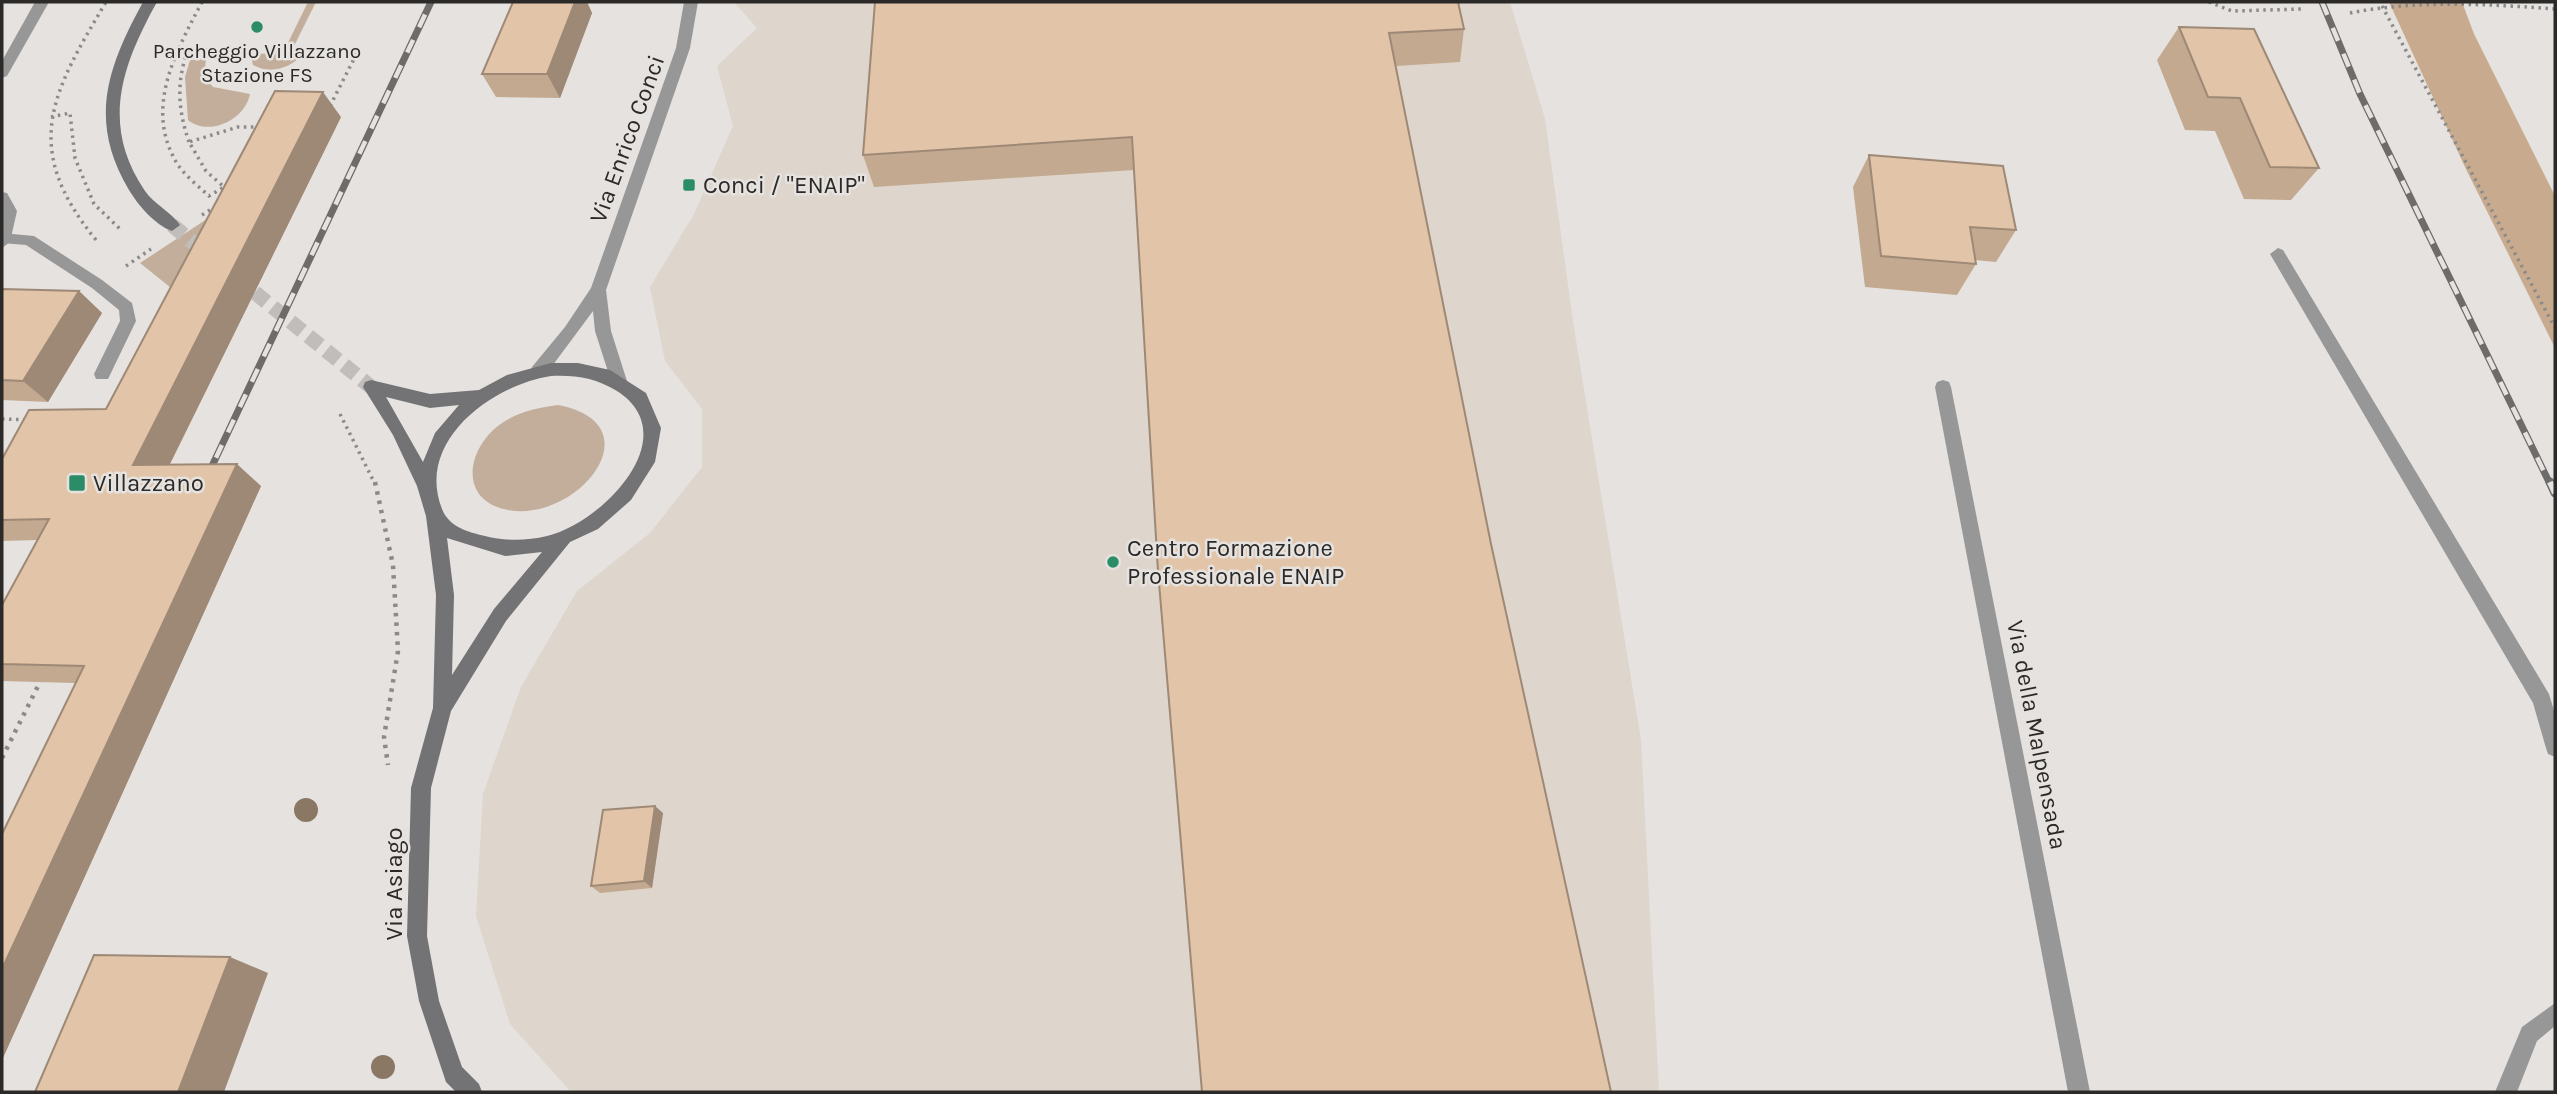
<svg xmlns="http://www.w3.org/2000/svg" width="2557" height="1094" font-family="Karla,sans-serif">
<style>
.built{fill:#ded5cc}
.green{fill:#c2ae9b}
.forest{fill:#c8ab8f}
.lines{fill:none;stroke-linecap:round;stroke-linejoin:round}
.secondary-tunnel{stroke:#c0bdba;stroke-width:15;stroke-dasharray:15 8;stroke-linecap:butt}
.path-far1{stroke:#8c8a88;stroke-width:3.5;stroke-dasharray:2.5 4.5;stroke-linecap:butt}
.path{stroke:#8c8a88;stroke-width:4.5;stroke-dasharray:3.5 6;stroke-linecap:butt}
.service{fill:#979798;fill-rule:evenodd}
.minor{fill:#979798;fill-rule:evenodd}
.tertiary{fill:#979798;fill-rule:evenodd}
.secondary{fill:#737275;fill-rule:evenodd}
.rail-far1-casing{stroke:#6e6c6a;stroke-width:7}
.rail-casing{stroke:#6e6c6a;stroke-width:9}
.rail-far1{stroke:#e5e2df;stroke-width:4.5;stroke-dasharray:14;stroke-linecap:butt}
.rail{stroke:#e5e2df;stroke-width:6;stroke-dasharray:18;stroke-linecap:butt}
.tree{fill:#8a7864}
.wall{fill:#c2a990}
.shaded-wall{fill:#9e8976}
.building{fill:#e2c4a8;stroke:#9e8976;stroke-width:2}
.poi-dot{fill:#2b8d67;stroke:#e5e2df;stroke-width:2.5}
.labels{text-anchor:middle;stroke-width:5;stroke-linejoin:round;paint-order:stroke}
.far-poi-label{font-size:21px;fill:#2b2a28;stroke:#e5e2df}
.street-label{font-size:24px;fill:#2b2a28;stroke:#e5e2df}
.poi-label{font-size:24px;fill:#2b2a28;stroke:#e5e2df;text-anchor:start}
</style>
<rect width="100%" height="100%" fill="#e5e2df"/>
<path class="built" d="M 734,2 L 1510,2 L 1545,119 L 1574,328 L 1641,740 L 1659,1092 L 571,1092 L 510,1024 L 476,916 L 483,794 L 521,687 L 577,591 L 650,533 L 702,467 L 702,409 L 665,361 L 650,287 L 694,214 L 733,126 L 717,66 L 757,28 Z"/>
<path class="green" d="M 308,2 L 316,2 L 291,52 L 304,53 C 291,68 271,75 253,65 L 251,57 L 253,54 L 283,53 Z
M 206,59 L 204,77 L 213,87 L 250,94 C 245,120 209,137 188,120 L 185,77 L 190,60 Z
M 260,184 L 196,308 L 140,263 Z
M 558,405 C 657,424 578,523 508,510 C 459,501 466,451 498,426 C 516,412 537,408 558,405 Z"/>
<path class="forest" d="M 2389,2 L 2462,2 L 2474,34 L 2555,196 L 2555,348 L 2465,167 Z"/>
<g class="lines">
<path class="secondary-tunnel" d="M 172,225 L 212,258
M 237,278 L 371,387"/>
<path class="path-far1" d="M 202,2 C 178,48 146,103 173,156 C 180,172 196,184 209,196 L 224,187 L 206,171 L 189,142 L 238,127 L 260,127
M 2209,2 L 2232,11 L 2302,9
M 2382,6 L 2555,328
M 2350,13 C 2414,0 2490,4 2555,9
M 330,106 L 358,51
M 51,117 L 70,113 L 75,158 L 94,204 L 120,229
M 189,142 C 178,110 176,82 188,50 L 227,50
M 202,215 L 218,205
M 96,240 C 20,147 52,93 106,2
M 126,266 L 151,249
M 340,414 L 375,484
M 2,419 L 29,420"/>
<path class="path" d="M 375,482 L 393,565 L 398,651 L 384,737 L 388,765
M 2,758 L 41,680"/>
<path class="service" d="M 2,233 L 34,236 L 102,280 L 132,303 L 136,321 L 108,379 L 96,379 L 94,374 L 120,321 L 119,310 L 92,288 L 26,245 L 2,243 Z
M 2278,248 L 2283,250 L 2549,694 L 2555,714 L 2555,757 L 2548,754 L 2546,748 L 2533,703 L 2270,254 Z
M 1943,380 L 1949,382 L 1951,387 L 2090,1092 L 2068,1092 L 1935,387 L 1937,382 Z
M 2555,1003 L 2555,1026 L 2537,1041 L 2517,1092 L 2495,1092 L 2522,1027 Z"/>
<path class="minor" d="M 35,2 L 49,2 L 7,76 L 2,78 L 2,61 Z
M 2,192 L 7,193 L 17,211 L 10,242 L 2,248 Z"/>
<path class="tertiary" d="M 684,2 L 698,2 L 690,48 L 606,290 L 611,331 L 627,381 L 625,386 L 613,386 L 611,381 L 595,331 L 593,311 L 544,377 L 532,377 L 530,372 L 532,367 L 565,327 L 591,288 L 676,48 Z"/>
<path class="secondary" d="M 143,2 L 157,2 C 122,65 100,125 145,191 C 154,204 171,212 180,225 L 172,231 C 155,225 138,205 129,190 C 88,121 107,68 143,2 Z
M 551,363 L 578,363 L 610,370 L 646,393 L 661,428 L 655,462 L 631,500 L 598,529 L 570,542 L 506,621 L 451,711 L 431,788 L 427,936 L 439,1001 L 462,1067 L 479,1084 L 482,1092 L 456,1092 L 446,1082 L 419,1001 L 407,936 L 411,788 L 433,708 L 436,595 L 426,516 L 417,486 L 393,435 L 363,387 L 365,382 L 371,380 L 430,394 L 479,390 L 507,375 ZM 551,376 C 577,375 595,378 617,391 C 687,436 602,523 547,536 C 526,541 505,541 485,536 C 468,532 449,527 442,509 C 415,441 492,385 551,376 ZM 386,397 L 430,408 L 459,405 L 435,433 L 423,462 ZM 447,538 L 505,556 L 542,552 L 494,609 L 452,675 L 454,595 Z"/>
<defs>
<path id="rail-far1" d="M 2322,2 L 2360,94 L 2550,484
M 204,483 L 431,2"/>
<path id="rail" d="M 2550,482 L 2555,493"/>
</defs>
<use href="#rail-far1" class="rail-far1-casing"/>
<use href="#rail" class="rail-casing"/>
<use href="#rail-far1" class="rail-far1"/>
<use href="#rail" class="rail"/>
</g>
<g class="tree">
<circle cx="306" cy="810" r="12"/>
<circle cx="383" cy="1067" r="12"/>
</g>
<path class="wall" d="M 513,2 L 587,2 L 592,13 L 560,98 L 496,97 L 482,74 Z
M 875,2 L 1464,29 L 1460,62 L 1396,66 L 1134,170 L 874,187 L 863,155 Z
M 2179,27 L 2319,168 L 2291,200 L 2244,199 L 2215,131 L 2185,130 L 2157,60 Z
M 341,117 L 170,464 L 261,486 L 2,1060 L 2,834 L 75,683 L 2,681 L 2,605 L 37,540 L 2,541 L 2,459 L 106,409 Z
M 1869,155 L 2016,230 L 1996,262 L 1975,260 L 1976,264 L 1957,295 L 1865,287 L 1853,187 Z
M 2,289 L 79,291 L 102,313 L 48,402 L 2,400 Z
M 663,813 L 652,888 L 600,893 L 591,886 Z"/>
<path class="shaded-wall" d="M 575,2 L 587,2 L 592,13 L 560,98 L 547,74 Z
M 323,92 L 341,117 L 159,486 L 133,465 Z
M 79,291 L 102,313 L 48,402 L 23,381 Z
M 237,464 L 261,486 L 2,1060 L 2,969 Z
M 655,806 L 663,813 L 652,888 L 644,881 Z
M 230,957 L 268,973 L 224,1092 L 178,1092 Z"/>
<path class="building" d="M 513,2 L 575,2 L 547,74 L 482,74 Z
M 875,2 L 1458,2 L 1464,29 L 1389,33 L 1491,544 L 1611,1092 L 1202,1092 L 1158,571 L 1132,137 L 863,155 Z
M 2179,27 L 2254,29 L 2319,168 L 2270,167 L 2240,98 L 2208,97 Z
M 275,91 L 323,92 L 133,465 L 237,464 L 2,969 L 2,834 L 84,666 L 2,664 L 2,605 L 49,519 L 2,520 L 2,459 L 29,410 L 106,409 Z
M 1869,155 L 2003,166 L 2016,230 L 1970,227 L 1976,264 L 1881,256 Z
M 2,289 L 79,291 L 23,381 L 2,380 Z
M 655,806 L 644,881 L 591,886 L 603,810 Z
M 94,955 L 230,957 L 178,1092 L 35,1092 Z"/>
<g class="poi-dot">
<circle cx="257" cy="27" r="7"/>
<rect x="682" y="178" width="14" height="14" rx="3.5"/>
<rect x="68" y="474" width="18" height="18" rx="3.5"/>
<circle cx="1113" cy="562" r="7"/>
</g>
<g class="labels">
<g class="far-poi-label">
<text x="257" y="58">Parcheggio Villazzano<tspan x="257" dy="24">Stazione FS</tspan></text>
</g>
<g class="street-label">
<text transform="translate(627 139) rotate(-70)" y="8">Via Enrico Conci</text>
<text transform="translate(2037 735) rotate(79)" y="8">Via della Malpensada</text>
<text transform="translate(394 884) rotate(-90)" y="8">Via Asiago</text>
</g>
<g class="poi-label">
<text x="703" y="193">Conci / "ENAIP"</text>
<text x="93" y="491">Villazzano</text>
<text x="1127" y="556">Centro Formazione<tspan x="1127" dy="28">Professionale ENAIP</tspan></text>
</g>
</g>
<rect width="2557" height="1094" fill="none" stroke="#2b2a28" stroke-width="7"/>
</svg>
